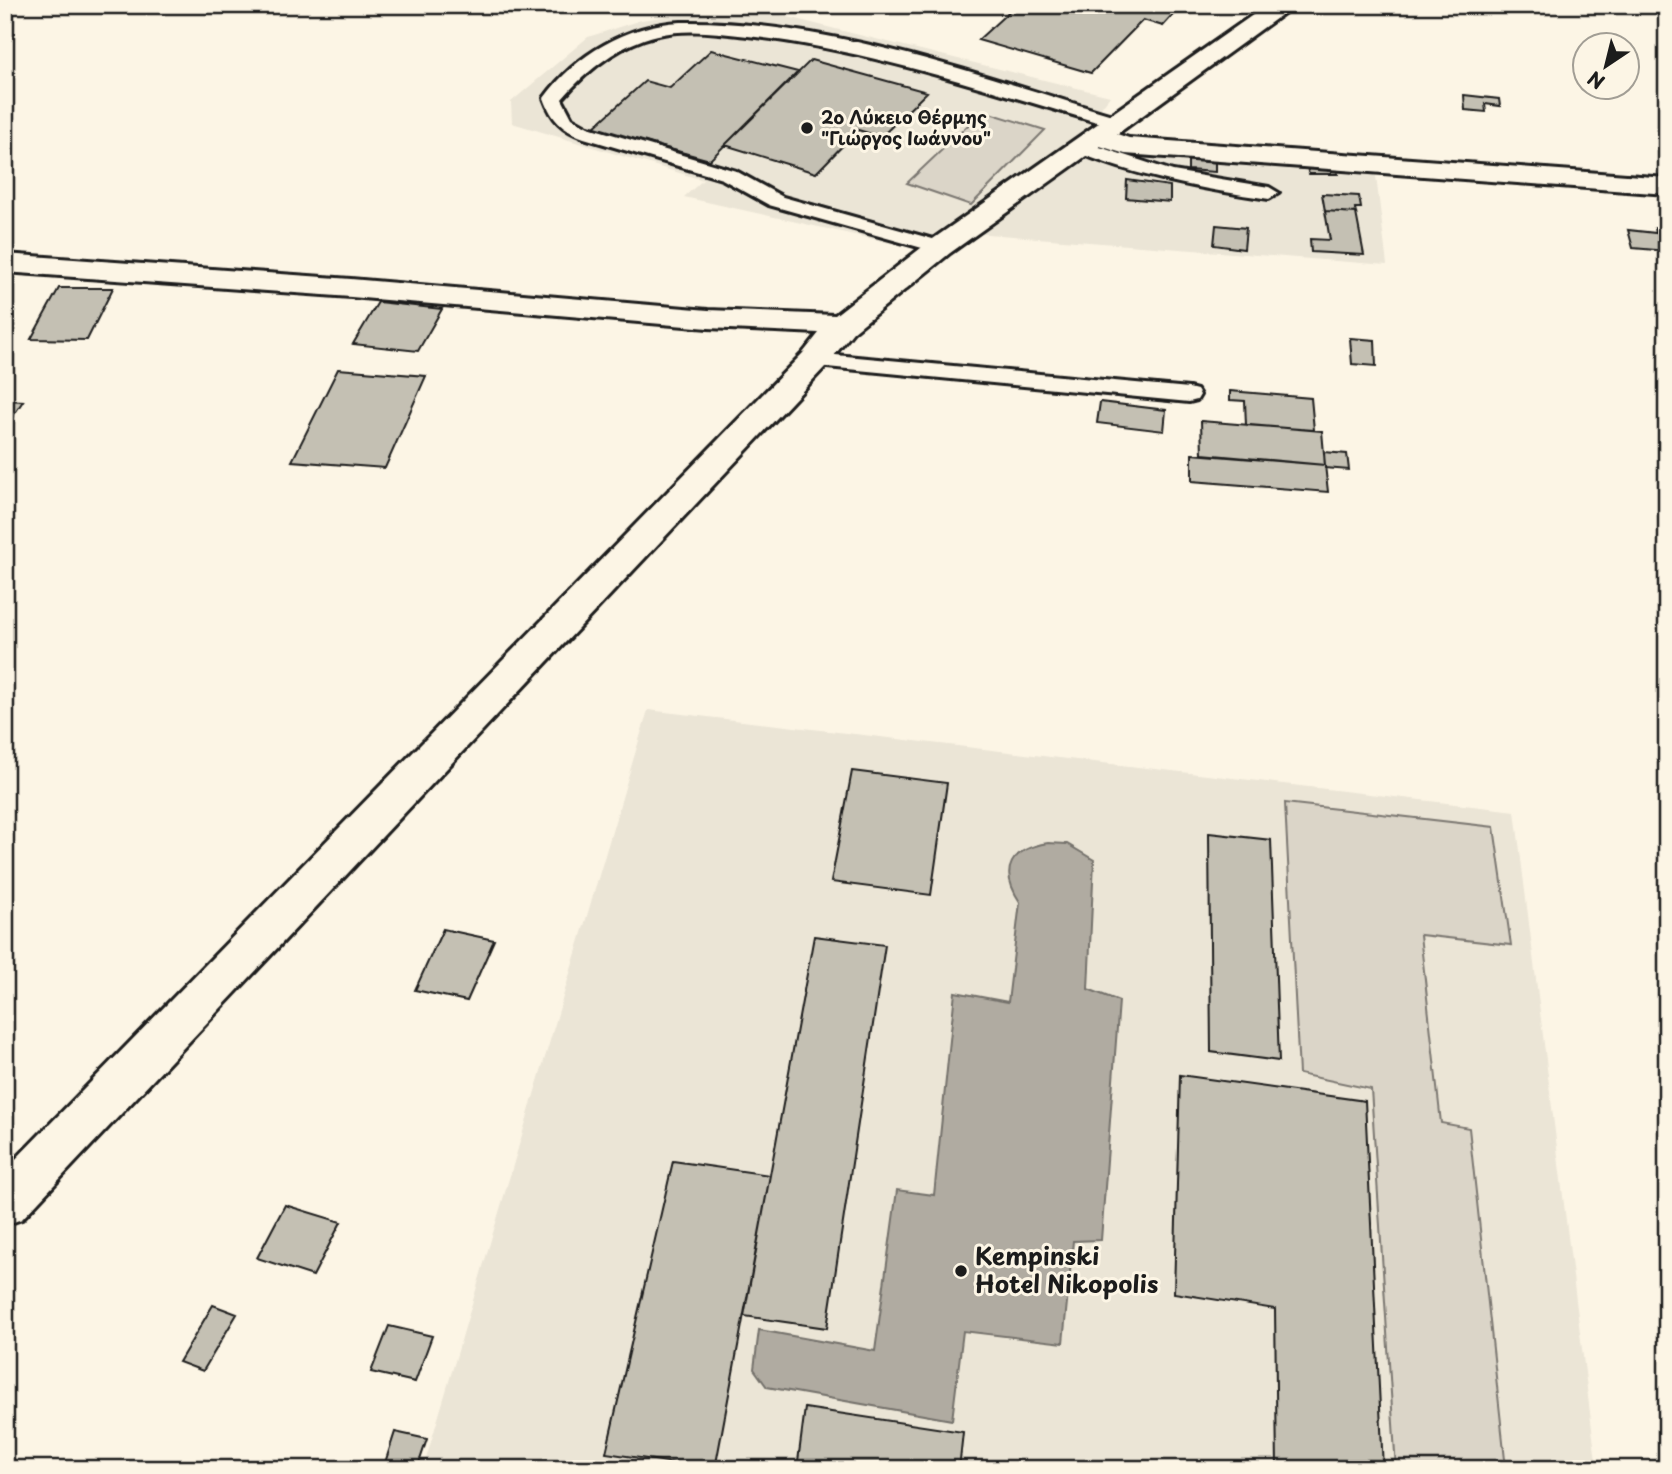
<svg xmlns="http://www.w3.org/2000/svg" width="1672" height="1474" font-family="'Playpen Sans',sans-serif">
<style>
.built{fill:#ebe5d6}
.green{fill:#dbd5c8;stroke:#7c7872;stroke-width:2}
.water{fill:#b0aba1;stroke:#75726c;stroke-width:2}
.building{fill:#c4c0b3;stroke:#1c1c1c;stroke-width:2}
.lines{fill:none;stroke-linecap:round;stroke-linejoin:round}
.lane-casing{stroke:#1c1c1c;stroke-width:6}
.street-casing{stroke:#1c1c1c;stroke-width:6}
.lane{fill:#fcf5e5;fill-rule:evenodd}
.street{fill:#fcf5e5;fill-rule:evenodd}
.poi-dot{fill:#1c1c1c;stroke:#fcf5e5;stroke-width:2.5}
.labels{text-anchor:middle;stroke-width:6;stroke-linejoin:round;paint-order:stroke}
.far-poi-label{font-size:18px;font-weight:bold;fill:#1c1c1c;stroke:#fcf5e5;text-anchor:start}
.near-poi-label{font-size:24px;font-weight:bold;fill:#1c1c1c;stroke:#fcf5e5;text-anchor:start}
</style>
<rect width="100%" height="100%" fill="#fcf5e5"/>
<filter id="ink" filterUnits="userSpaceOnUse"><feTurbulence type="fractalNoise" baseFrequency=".0143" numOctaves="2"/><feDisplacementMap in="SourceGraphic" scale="14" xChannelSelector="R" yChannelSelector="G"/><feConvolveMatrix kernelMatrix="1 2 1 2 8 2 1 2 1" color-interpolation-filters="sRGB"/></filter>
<g filter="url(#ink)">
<path class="built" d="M 753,8 L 851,33 L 1110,96 L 1082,133 L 913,248 L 684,197 L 703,180 L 512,123 L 511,102 L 588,37 L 641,20 L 698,12 L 745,15 Z
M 1097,147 L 1375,168 L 1387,265 L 974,233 Z
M 648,710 L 1515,811 L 1597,1469 L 423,1469 Z"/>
<path class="green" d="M 983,111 L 1045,130 L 971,205 L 907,183 Z
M 1285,803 L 1494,827 L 1511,945 L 1420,935 L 1441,1123 L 1469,1128 L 1506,1469 L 1396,1469 L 1371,1089 L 1299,1074 Z"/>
<path class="water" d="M 1048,843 L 1067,844 L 1094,860 L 1088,989 L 1119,1001 L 1101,1240 L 1073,1241 L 1063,1343 L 963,1331 L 952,1420 L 767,1387 L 754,1369 L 759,1330 L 875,1351 L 897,1190 L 934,1195 L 955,992 L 1008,1002 L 1020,902 C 998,869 1011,849 1048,843 Z"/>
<path class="building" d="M 1016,5 L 1182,5 L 1163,26 L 1143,20 L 1091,73 L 978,40 Z
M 711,50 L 798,72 L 710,160 L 593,128 L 645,81 L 670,88 Z
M 811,60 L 927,92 L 881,137 L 858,130 L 816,173 L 725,145 Z
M 1464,95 L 1499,99 L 1500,106 L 1485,104 L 1486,112 L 1465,110 Z
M 1188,158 L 1215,160 L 1215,172 L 1188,170 Z
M 1307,168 L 1336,168 L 1338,174 L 1309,174 Z
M 1127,180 L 1170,186 L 1170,202 L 1126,198 Z
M 1322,194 L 1359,196 L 1361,208 L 1355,208 L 1356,213 L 1325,211 Z
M 1325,211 L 1356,213 L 1364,255 L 1311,252 L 1310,239 L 1330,240 Z
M 1216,225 L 1246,228 L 1244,249 L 1214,245 Z
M 1655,228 L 1667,229 L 1667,251 L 1633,248 L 1628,230 L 1656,233 Z
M 59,288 L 113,288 L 87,340 L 31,339 Z
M 378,302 L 442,309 L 418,351 L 353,344 Z
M 1350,338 L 1375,340 L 1376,366 L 1352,364 Z
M 338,369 L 426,376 L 385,468 L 292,461 Z
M 1230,391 L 1311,398 L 1314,430 L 1246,425 L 1245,401 L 1230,400 Z
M 5,400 L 23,401 L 5,428 Z
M 1100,402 L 1166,410 L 1164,431 L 1097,423 Z
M 1201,421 L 1322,431 L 1325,465 L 1202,454 Z
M 1324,452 L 1347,454 L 1349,470 L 1325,468 Z
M 1192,454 L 1325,465 L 1328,492 L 1192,481 Z
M 852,771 L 947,783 L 931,895 L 831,882 Z
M 1209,833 L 1271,840 L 1279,1061 L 1211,1052 Z
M 443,929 L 494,940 L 467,1001 L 415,990 Z
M 814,936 L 885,945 L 827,1328 L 744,1316 Z
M 1180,1075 L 1365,1101 L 1383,1469 L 1277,1469 L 1275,1309 L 1174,1293 Z
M 673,1161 L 770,1175 L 715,1469 L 606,1453 Z
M 285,1205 L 341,1222 L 313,1276 L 257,1258 Z
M 213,1305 L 237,1314 L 203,1371 L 179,1362 Z
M 389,1326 L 432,1336 L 415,1382 L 371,1372 Z
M 805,1408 L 963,1432 L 959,1469 L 797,1469 Z
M 395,1432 L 427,1439 L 417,1469 L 383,1469 Z"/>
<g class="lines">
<defs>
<path id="lane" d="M 681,22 C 832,20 980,76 1122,118 L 1125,122 L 1116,127 L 1110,126 C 990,91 872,50 748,36 C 719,33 687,28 658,35 C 620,44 588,69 562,99 L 572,118 L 588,127 L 736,171 L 783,197 L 947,243 L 950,247 L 947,251 L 940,253 L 769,205 L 722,179 L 584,138 C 562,130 552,120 544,98 C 576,54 627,25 681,22 Z
M 1081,141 L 1173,171 L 1269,187 L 1279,193 L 1269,199 C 1202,189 1137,177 1074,151 L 1072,147 L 1074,143 Z
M 814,353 L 1189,388 L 1197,390 L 1200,395 L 1197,400 L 1189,402 L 806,365 L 803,360 L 806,355 Z"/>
<path id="street" d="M 1267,5 L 1295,5 L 1117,134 L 1129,138 L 1667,178 L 1667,194 L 1125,154 L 1100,146 L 950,253 L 853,332 L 825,367 L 22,1219 L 5,1225 L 5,1170 L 803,353 L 819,333 L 708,328 L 351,297 L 5,272 L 5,254 L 351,279 L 708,310 L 835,315 L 930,241 Z"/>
</defs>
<use href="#lane" class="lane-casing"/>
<use href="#street" class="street-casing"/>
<use href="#lane" class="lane"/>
<use href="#street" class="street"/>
</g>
</g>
<g class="poi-dot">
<circle cx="807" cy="128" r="7"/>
<circle cx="961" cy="1271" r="7"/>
</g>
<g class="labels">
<g class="far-poi-label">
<text x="821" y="124">2ο Λύκειο Θέρμης<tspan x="821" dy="21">"Γιώργος Ιωάννου"</tspan></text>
</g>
<g class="near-poi-label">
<text x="975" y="1265">Kempinski<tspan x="975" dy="28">Hotel Nikopolis</tspan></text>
</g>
</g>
<rect width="1672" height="1474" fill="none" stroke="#fcf5e5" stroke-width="28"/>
<rect x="14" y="14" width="1644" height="1446" fill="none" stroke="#1c1c1c" stroke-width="2.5" filter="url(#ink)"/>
<g transform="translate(1606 66) rotate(215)"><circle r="33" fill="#fcf5e5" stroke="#a29e95" stroke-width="2"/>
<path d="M0-5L12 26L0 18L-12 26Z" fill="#1c1c1c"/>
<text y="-10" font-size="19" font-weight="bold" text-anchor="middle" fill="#1c1c1c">N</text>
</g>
</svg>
